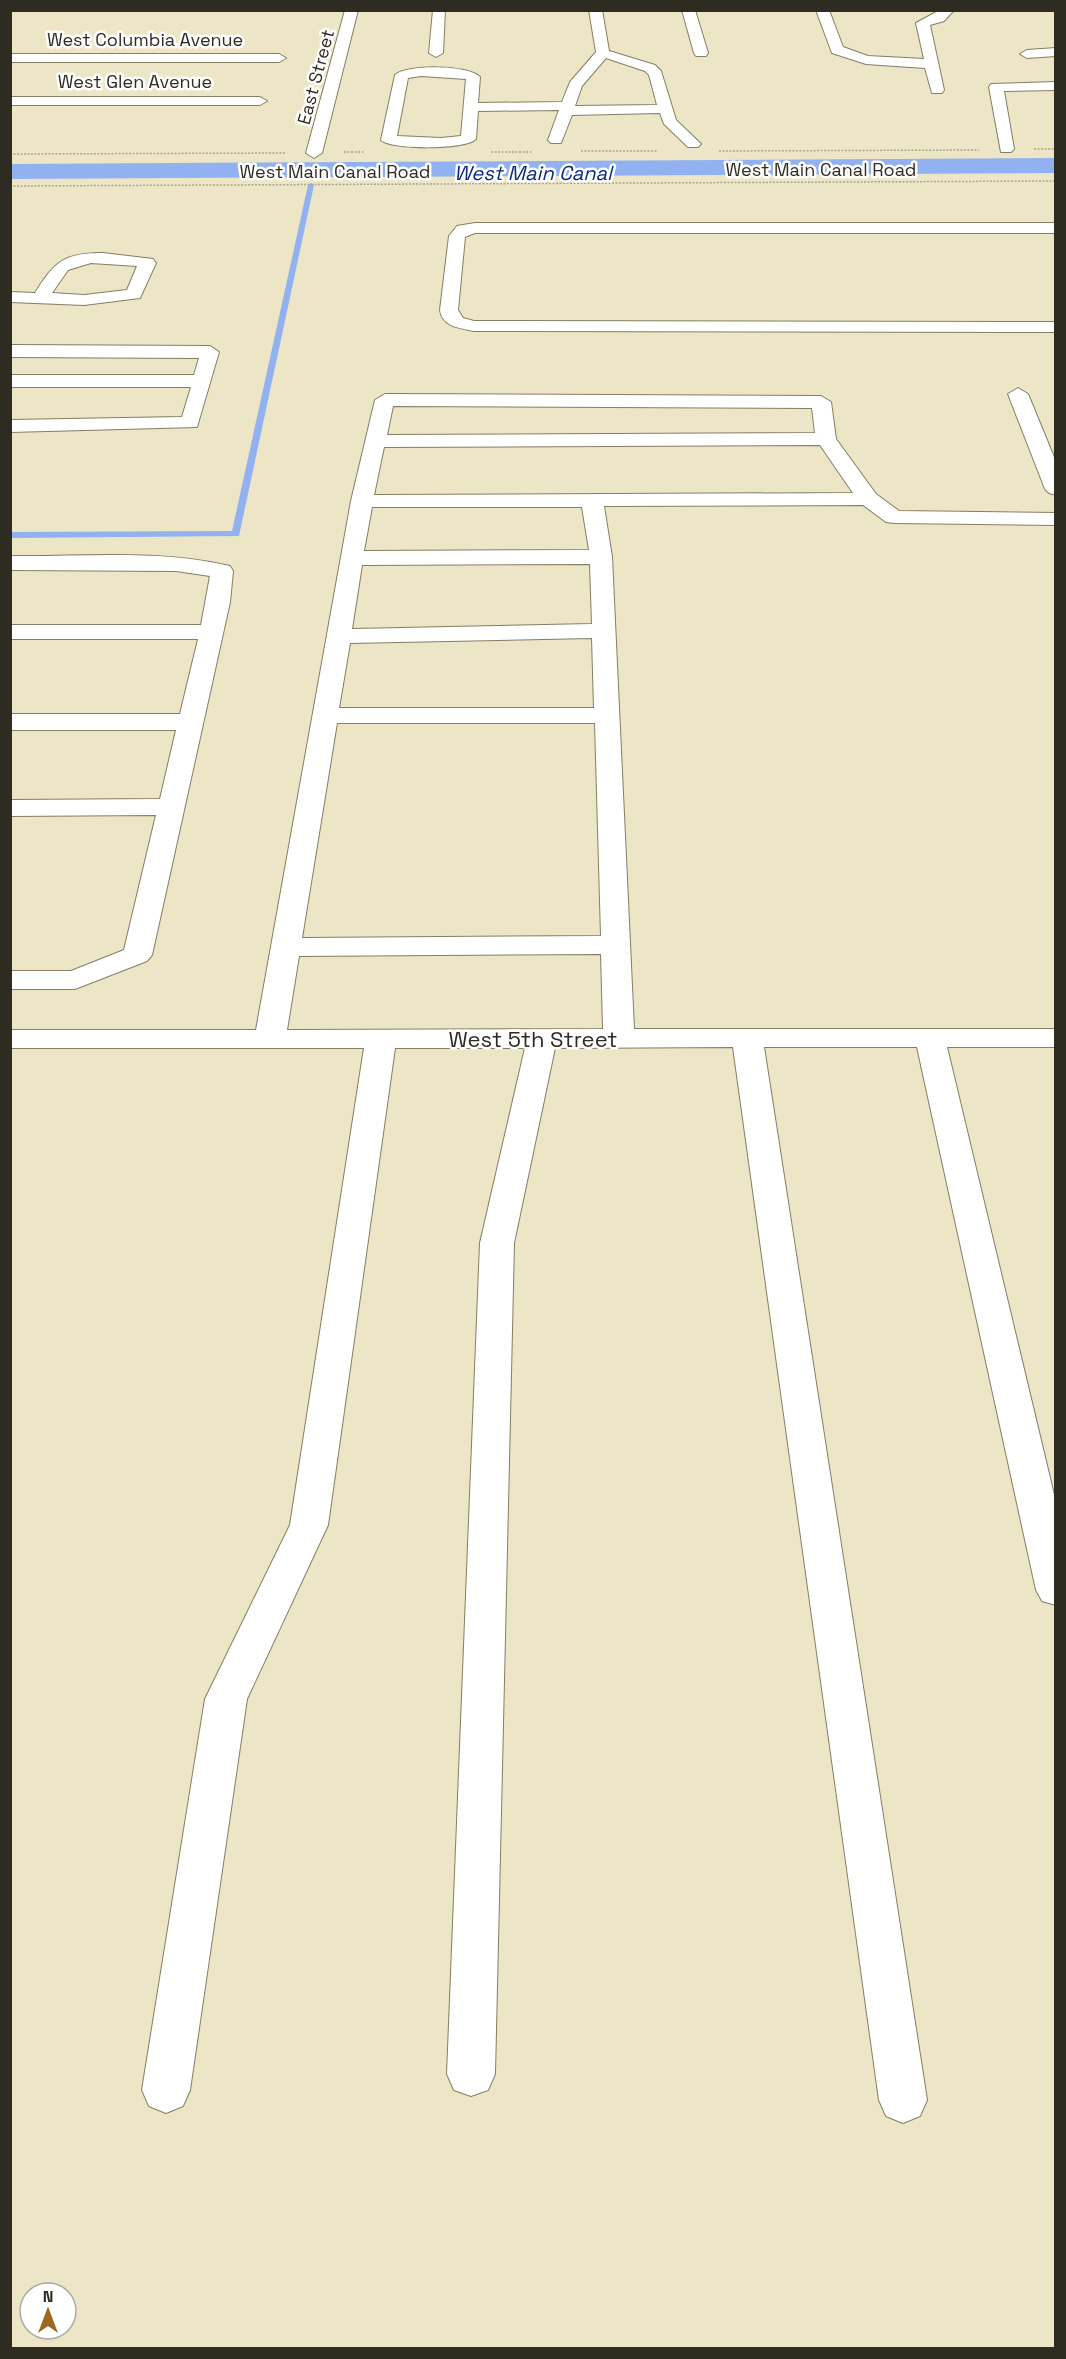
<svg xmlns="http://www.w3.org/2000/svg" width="1066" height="2359" font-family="'Space Grotesk',sans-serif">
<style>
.water{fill:#92b1f1}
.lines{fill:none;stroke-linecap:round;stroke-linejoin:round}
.stream{fill:#92b1f1;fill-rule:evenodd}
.minor-casing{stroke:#847e62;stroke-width:2}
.path{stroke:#aaa68d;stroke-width:1.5;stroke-dasharray:2 1.5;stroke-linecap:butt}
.minor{fill:#fff;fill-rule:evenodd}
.labels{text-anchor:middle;stroke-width:5;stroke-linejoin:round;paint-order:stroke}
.far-street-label{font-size:18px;fill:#2e2c20;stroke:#fff}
.far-water-label{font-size:20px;font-style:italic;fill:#082880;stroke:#fff}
.street-label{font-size:22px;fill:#2e2c20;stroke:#fff}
</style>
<rect width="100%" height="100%" fill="#ece6c7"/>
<path class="water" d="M 1055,158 L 1055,173 L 10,179 L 11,164 Z"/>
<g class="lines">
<path class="stream" d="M 311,183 L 314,185 L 239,536 L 10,538 L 10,532 L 232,531 L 308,185 Z"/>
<defs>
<path id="minor" d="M 345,10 L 358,10 L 322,153 L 314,158 L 306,153 Z
M 433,10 L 445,10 L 443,53 L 436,57 L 429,53 Z
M 589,10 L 602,10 L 609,51 L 655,65 L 661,71 L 676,120 L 698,141 L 701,144 L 698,147 L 688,147 L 664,124 L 660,113 L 572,115 L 561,143 L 551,143 L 548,140 L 559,110 L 478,111 L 476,139 C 466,150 391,150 381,140 L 395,75 C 407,64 469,65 480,77 L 478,103 L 562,102 L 570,82 L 596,52 ZM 606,58 L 645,71 L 649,75 L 657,105 L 575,106 L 582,86 ZM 421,76 L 466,79 L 461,136 L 441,138 L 397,136 L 408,78 Z
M 682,10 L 695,10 L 708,53 L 706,56 L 696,56 L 694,53 Z
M 816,10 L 829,10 L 843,47 L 868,56 L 924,59 L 916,23 L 940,10 L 954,10 L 944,21 L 930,25 L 944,90 L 942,93 L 932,93 L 925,68 L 866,64 L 832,53 Z
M 1056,48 L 1056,56 L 1027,58 L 1020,54 L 1027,50 Z
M 10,54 L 279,54 L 286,58 L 279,62 L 10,62 Z
M 1056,82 L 1056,90 L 1004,91 L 1014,149 L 1011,152 L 1001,152 L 989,87 L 991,84 Z
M 10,97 L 260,97 L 267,101 L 260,105 L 10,105 Z
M 475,223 L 1056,223 L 1056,233 L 475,233 L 465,237 L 458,310 L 463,318 L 474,321 L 1056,322 L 1056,332 L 474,331 C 460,328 442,327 440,310 L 449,236 L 457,226 Z
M 103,253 L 153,259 L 156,263 L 140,298 L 84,305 L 10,302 L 10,292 L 35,293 C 55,261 64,253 103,253 ZM 91,263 L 137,266 L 127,290 L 84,295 L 52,293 L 68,270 Z
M 10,345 L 210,346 L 219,352 L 197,427 L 10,432 L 10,420 L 182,417 L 191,387 L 10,387 L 10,375 L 194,375 L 199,358 L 10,357 Z
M 1018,388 L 1028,394 L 1056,462 L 1056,495 L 1049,493 L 1045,489 L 1008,394 Z
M 385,394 L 821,396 L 831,402 L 836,439 L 876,494 L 899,511 L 1056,513 L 1056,525 L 894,523 L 886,522 L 863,505 L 604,506 L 612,557 L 634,1029 L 1056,1029 L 1056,1047 L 947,1047 L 1056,1503 L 1056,1605 L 1042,1601 L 1036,1590 L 917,1047 L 764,1047 L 927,2100 L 920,2116 L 903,2123 L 886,2116 L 879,2100 L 733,1047 L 555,1048 L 514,1243 L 495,2074 L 488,2090 L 471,2096 L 454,2090 L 447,2074 L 480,1243 L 525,1048 L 395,1048 L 328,1525 L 247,1699 L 190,2090 L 183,2106 L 166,2113 L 149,2106 L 142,2090 L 205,1699 L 290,1525 L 364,1048 L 10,1048 L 10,1030 L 256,1030 L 351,501 L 375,400 ZM 393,406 L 812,408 L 815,433 L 387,435 ZM 820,445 L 853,493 L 374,495 L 384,447 ZM 372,507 L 582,507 L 589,550 L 364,551 ZM 590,564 L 592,624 L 352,629 L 362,565 ZM 592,638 L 594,708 L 339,708 L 350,643 ZM 337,723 L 595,723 L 601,936 L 302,938 ZM 601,954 L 603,1029 L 287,1030 L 299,956 Z
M 10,556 C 82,557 160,549 230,566 L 233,571 L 230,602 L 152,955 L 147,961 L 75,989 L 10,989 L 10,971 L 71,971 L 124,950 L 156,815 L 10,816 L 10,800 L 160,799 L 176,730 L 10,730 L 10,714 L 180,714 L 198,639 L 10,639 L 10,625 L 201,625 L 210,576 L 176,571 L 10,570 Z"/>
</defs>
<use href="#minor" class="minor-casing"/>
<path class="path" d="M 1034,149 L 1056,149
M 581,151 L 658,151
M 719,151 L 979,150
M 344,152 L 364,152
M 491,152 L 532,152
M 10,154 L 286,153
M 10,186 L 1056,181"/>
<use href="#minor" class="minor"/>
</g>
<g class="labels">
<g class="far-street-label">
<text x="145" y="46">West Columbia Avenue</text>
<text transform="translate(316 77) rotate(-75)" y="6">East Street</text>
<text x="135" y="88">West Glen Avenue</text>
<text x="821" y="176">West Main Canal Road</text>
<text x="335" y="178">West Main Canal Road</text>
</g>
<g class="far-water-label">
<text x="533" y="180">West Main Canal</text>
</g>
<g class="street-label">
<text x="533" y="1047">West 5th Street</text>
</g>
</g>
<rect width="1066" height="2359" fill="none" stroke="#2e2c20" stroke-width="24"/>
<g transform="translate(48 2311)"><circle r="28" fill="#ffffff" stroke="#ababa6" stroke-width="1.5"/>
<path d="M0-4.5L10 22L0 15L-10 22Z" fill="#9c681f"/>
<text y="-9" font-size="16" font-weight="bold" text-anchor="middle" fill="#2e2c20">N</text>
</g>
</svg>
